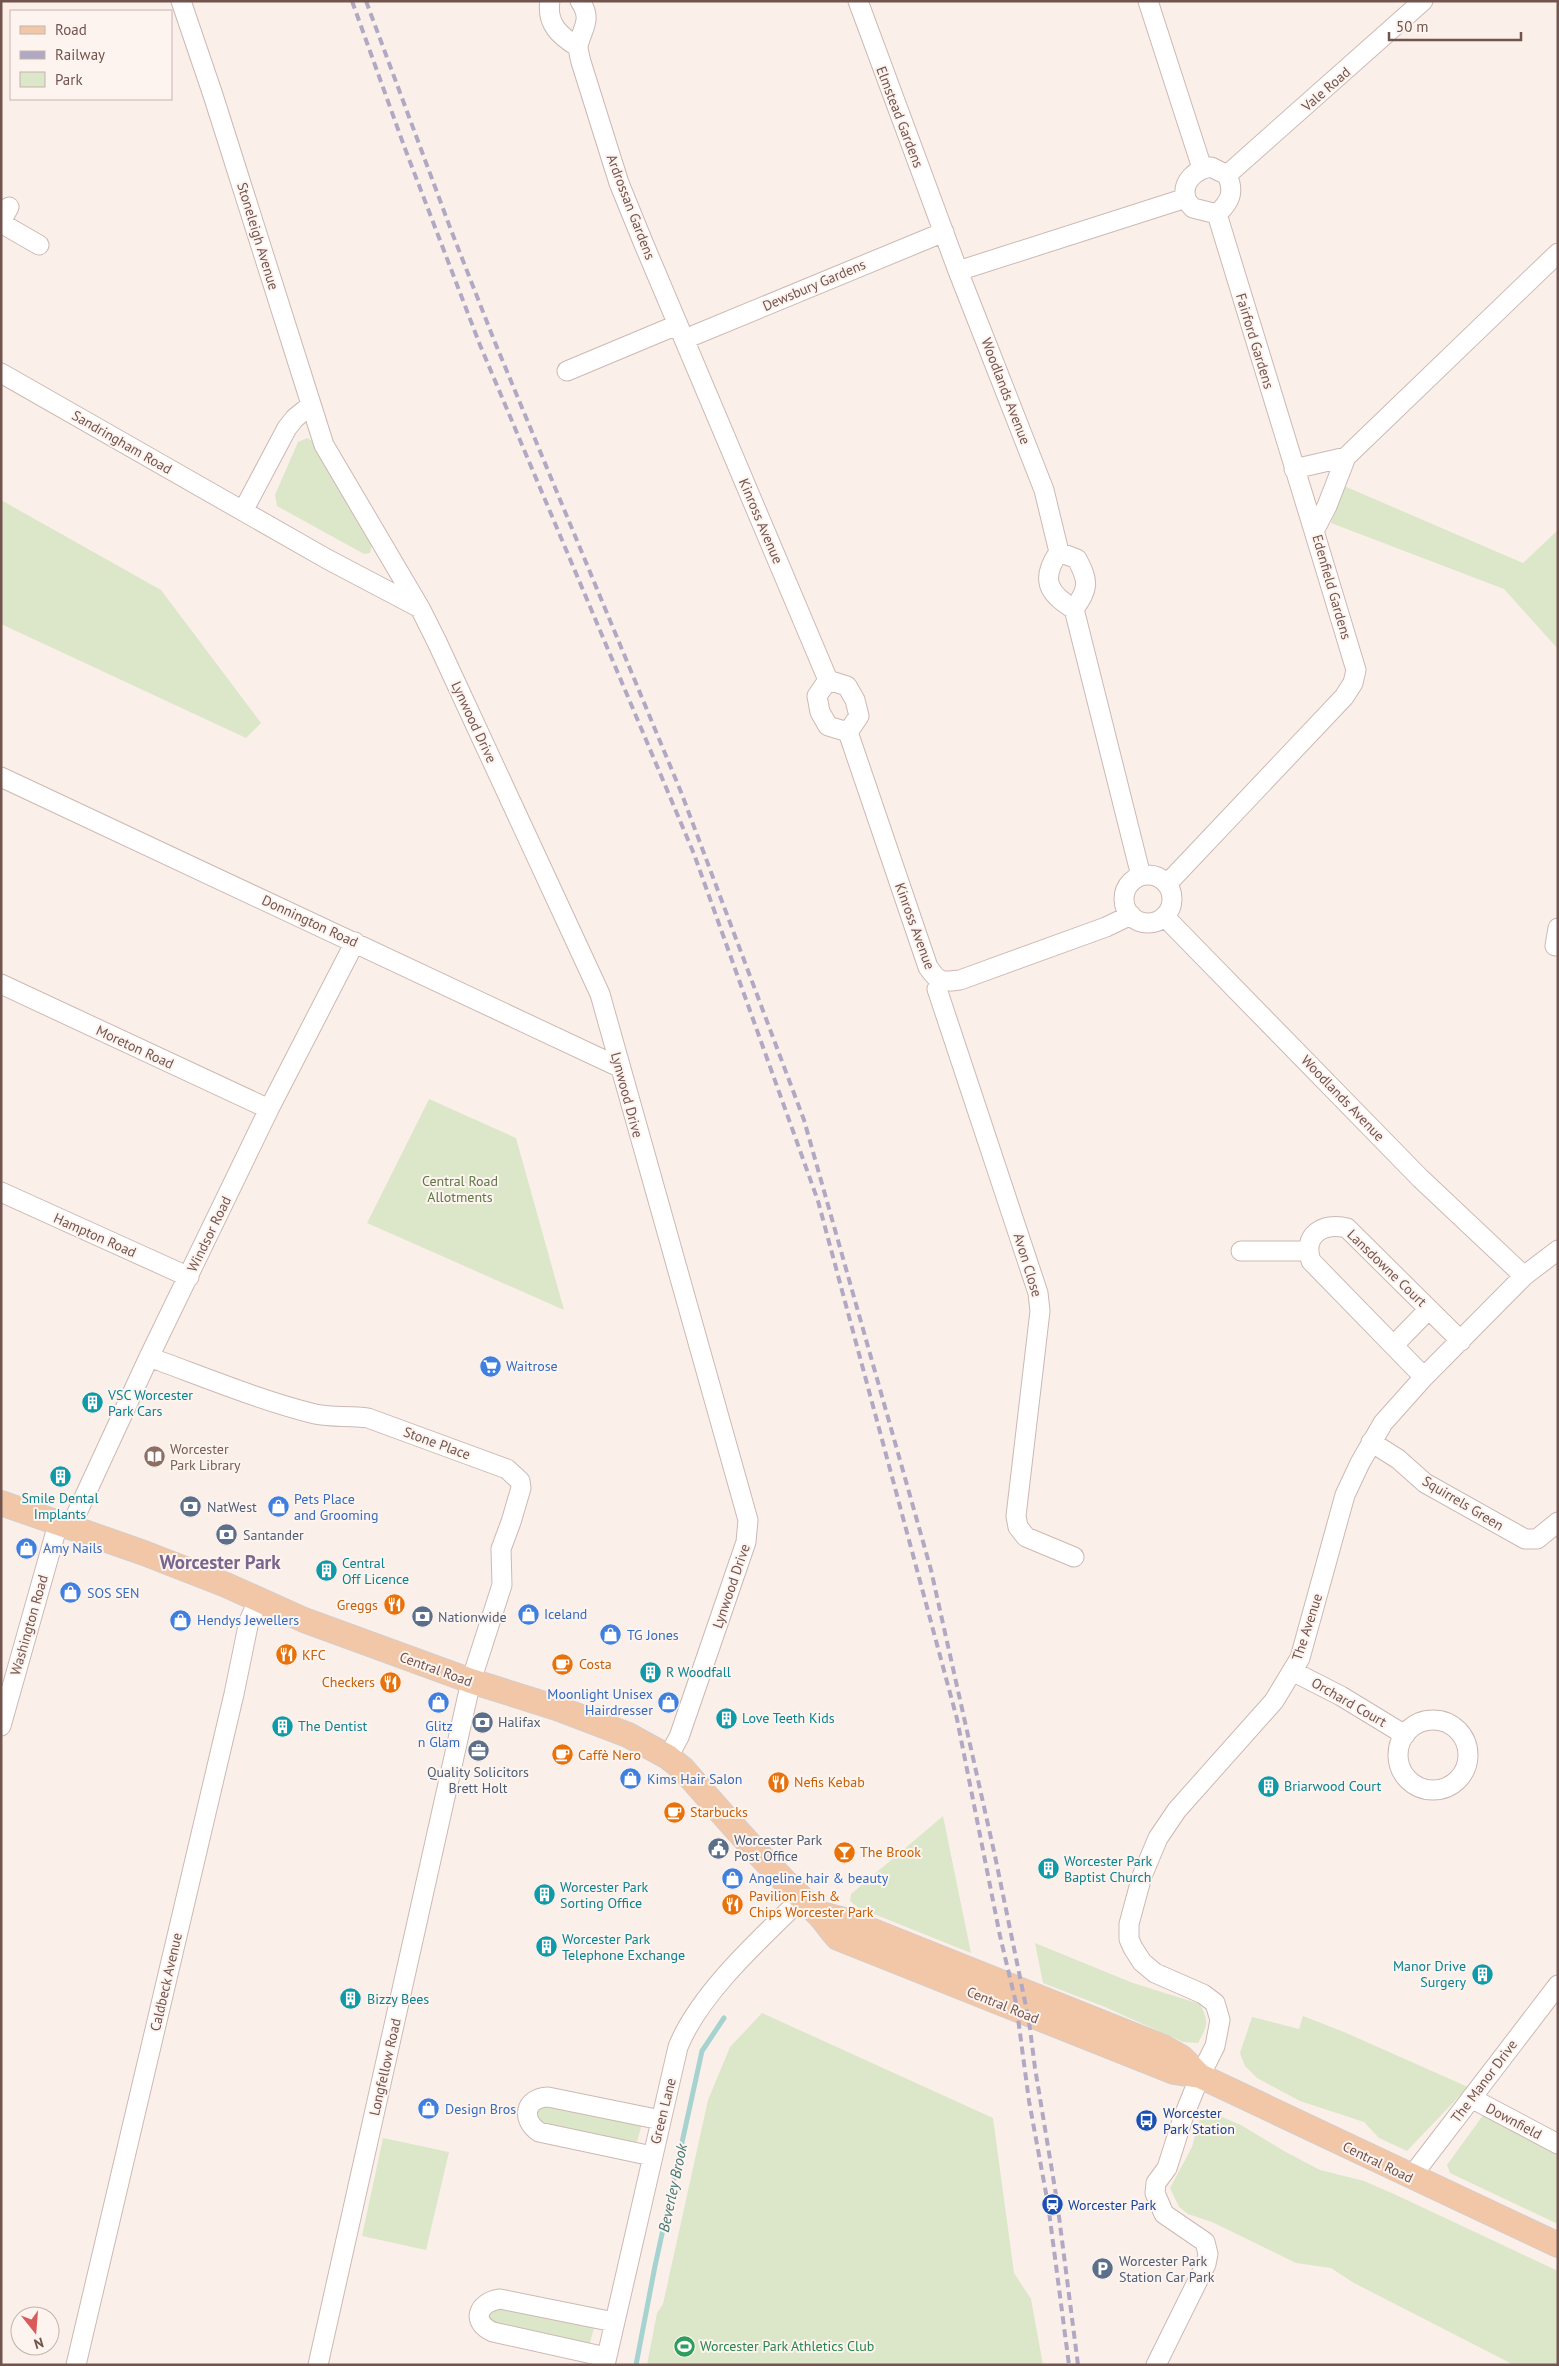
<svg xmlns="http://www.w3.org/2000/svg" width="1559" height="2366" font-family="'PT Sans',sans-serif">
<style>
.green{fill:#dbe7c8}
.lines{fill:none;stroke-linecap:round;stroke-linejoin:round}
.stream{stroke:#a6d3d0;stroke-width:5}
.minor-casing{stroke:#cdb8b3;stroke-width:21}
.major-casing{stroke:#d5ccca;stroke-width:26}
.minor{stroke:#fff;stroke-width:19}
.major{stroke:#f2c7a8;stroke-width:24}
.rail{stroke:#b1a8c3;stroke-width:4;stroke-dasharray:8 5;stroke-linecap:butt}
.labels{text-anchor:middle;stroke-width:4;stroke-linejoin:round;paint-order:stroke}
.street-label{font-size:14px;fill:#72544f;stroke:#fdf4ef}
.park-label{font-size:14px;fill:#607748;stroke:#fdf4ef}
.shop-label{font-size:14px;fill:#366cbe;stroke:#fdf4ef;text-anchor:start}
.culture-label{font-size:14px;fill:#0d838f;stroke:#fdf4ef;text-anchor:start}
.education-label{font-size:14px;fill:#785e54;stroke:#fdf4ef;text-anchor:start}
.service-label{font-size:14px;fill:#4e5e75;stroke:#fdf4ef;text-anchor:start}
.food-label{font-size:14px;fill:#c56008;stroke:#fdf4ef;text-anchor:start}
.transit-label{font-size:14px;fill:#164399;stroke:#fdf4ef;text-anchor:start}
.leisure-label{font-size:14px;fill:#27864d;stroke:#fdf4ef;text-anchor:start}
.water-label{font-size:15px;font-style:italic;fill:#447673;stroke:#fdf4ef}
.district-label{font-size:19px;font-weight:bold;fill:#79668e;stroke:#fdf4ef}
</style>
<rect width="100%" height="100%" fill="#faf0e9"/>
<path class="green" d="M 307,438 L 316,443 L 372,544 L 370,553 L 364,554 L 277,506 L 275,495 L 298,442 Z
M 1344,486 L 1523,563 L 1558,530 L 1558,649 L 1504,589 L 1331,523 Z
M 1,500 L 161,590 L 261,723 L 246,738 L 1,624 Z
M 429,1099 L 516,1138 L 564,1310 L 367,1223 Z
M 943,1816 L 971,1953 L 859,1908 L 850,1901 L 851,1894 Z
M 1035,1943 L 1133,1983 L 1200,2004 C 1209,2022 1208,2025 1198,2043 L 1183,2042 L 1105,2007 L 1043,1983 Z
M 762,2013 L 993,2118 L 1014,2273 L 1031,2299 L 1043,2365 L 647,2365 L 657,2313 L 663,2304 L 708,2100 L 730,2047 Z
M 1303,2016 L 1344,2032 L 1468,2087 L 1407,2151 L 1379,2138 L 1364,2122 L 1300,2101 L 1257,2078 L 1245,2066 L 1240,2053 L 1252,2017 L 1299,2029 Z
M 541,2104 L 642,2124 L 636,2145 L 542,2125 L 537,2121 L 536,2108 Z
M 1486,2111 L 1558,2153 L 1558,2224 L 1450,2173 L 1447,2165 Z
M 1205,2114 L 1220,2116 L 1241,2125 L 1284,2151 L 1320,2170 L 1364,2181 L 1394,2194 L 1558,2271 L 1558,2365 L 1514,2365 L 1354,2283 L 1331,2268 L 1296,2263 L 1212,2222 L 1188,2214 L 1179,2207 L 1170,2188 L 1192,2147 L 1199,2121 Z
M 383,2138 L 449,2152 L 426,2250 L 362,2236 Z
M 494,2305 L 595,2325 L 589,2346 L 495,2326 L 487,2318 Z"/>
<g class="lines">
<path class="stream" d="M 636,2365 L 655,2266 L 702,2051 L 724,2018"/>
<defs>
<path id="minor" d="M 181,1 L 213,95 L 324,445 L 420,608 L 437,642 L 600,994 L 748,1520 L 746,1542 L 679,1737 L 668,1757
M 550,1 C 546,24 560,36 578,47
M 580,1 C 593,20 582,28 578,46 C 578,51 580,57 581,62 L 619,183 L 643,242 L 828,680 L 847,686 L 855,700 L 859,716 L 848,732
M 858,1 L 958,271 L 1044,490 L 1059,552 C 1040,579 1048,594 1074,609 L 1141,876
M 1148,1 L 1202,168
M 1211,167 L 1227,175 C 1235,192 1230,202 1217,214 L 1193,208 C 1191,206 1187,202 1186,198 C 1181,181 1197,169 1211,167 Z
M 1227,175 L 1423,1
M 1217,214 L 1314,531
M 1,222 L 9,207
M 1,223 L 39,245
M 958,271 L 1186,198
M 685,339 L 944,232
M 567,371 L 677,325
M 1,373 L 327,559 L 420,608
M 1294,469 L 1346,457
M 243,511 L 287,428 L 295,418 L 311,405
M 1059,552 L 1077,559 C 1089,582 1089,588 1074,609
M 828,680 L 817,696 L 820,712 L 828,726 L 848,732
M 848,732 L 928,967 C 939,983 941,982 960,980 L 1106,927 L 1131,915
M 1,777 L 619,1067
M1124 899a24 24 0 1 1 48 0a24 24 0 1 1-48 0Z
M 1167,884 L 1344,697 L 1353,683 L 1356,670 L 1314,531 L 1327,506 L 1346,457 L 1558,253
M 1165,917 L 1420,1178 L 1524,1276
M 1555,946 L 1558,928
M 942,982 L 937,989 L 1038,1293 L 1040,1311 L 1016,1516 L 1018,1527 L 1026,1537 L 1074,1557
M 1,984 L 269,1109
M 1,1192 L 189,1277
M 1241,1251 L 1308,1251
M 1394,1345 L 1429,1309
M 149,1357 C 204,1377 259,1400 315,1414 C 333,1418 350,1415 368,1418 L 507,1469 L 520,1481 L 521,1488 L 511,1522 L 501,1549 L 502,1585 L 471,1681 L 318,2365
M 1424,1377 L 1311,1261 C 1302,1235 1323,1222 1347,1228 L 1461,1341
M 1371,1442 L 1398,1459 L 1425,1483 L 1525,1539 L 1537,1539 L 1558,1522
M 70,1528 L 149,1357 L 269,1109 L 355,942
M 1292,1671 L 1341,1696 L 1405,1735
M1398 1755a35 35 0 1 1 70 0a35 35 0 1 1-70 0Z
M 1,1726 L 58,1524
M 1471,2098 L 1558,2144
M 652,2156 L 539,2132 C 521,2120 524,2098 548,2097 L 661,2120
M 1411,2177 L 1558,1985
M 606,2357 L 493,2332 C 470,2322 478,2302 500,2299 L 614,2322
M 76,2365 L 234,1694 L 249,1621 L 258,1601
M 605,2365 L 678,2047 C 699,1994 760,1939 801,1899
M 1156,2365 L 1206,2264 L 1208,2254 L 1205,2242 L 1164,2214 L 1155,2193 L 1156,2183 L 1167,2168 L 1183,2118 L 1200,2076 L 1215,2046 L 1220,2020 L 1215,2003 L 1203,1994 L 1155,1973 L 1142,1962 L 1133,1948 L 1129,1939 L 1129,1924 L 1142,1876 L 1158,1838 L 1177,1810 L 1274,1701 L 1300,1658 L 1345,1495 L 1360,1463 L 1383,1423 L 1424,1377 L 1524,1276 L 1558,1250"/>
<path id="major" d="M 1,1503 L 144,1553 L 226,1585 L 304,1620 L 471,1681 L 557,1708 L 628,1735 L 668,1757 L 683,1769 C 726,1818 769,1868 816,1912 C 824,1919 830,1930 838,1938 L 1174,2072 L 1200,2076 L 1558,2245
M 818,1913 L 848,1921 L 1163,2047 L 1181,2057 L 1200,2076"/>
</defs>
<use href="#minor" class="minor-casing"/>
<use href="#major" class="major-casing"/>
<use href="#minor" class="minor"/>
<use href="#major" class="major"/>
<path class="rail" d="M 352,1 L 404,146 L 480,345 L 694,854 L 818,1201 L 957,1719 L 1000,1936 L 1016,2003 L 1029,2101 L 1048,2204 L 1069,2365
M 366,1 L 451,230 L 494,340 L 681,792 L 804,1120 L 931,1570 L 995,1856 L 1029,2021 L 1035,2068 L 1057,2201 L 1078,2365"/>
</g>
<defs>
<symbol id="supermarket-disc" viewBox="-11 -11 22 22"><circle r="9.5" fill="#3f7fe0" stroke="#fdf4ef"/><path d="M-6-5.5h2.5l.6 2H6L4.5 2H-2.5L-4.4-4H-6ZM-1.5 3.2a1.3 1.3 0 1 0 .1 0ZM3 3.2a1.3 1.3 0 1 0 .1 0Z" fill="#fff"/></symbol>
<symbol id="building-disc" viewBox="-11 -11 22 22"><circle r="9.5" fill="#0f9aa8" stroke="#fdf4ef"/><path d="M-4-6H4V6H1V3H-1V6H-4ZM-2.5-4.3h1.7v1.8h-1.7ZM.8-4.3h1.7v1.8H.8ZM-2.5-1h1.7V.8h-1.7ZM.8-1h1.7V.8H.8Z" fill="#fff"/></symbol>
<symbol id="library-disc" viewBox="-11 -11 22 22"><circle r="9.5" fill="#8d6e63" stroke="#fdf4ef"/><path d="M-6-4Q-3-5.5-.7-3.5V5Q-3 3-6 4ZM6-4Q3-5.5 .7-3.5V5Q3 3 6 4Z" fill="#fff"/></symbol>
<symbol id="bank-disc" viewBox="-11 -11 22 22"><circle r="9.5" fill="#5c6f8a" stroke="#fdf4ef"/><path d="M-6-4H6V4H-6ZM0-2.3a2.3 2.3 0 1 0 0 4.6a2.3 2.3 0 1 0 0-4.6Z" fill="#fff"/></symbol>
<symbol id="shop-disc" viewBox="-11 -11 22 22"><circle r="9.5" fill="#3f7fe0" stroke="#fdf4ef"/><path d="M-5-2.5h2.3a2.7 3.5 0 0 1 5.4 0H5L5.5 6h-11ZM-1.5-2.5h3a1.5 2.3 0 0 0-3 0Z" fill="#fff"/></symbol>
<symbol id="restaurant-disc" viewBox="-11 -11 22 22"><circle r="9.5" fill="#e8710a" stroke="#fdf4ef"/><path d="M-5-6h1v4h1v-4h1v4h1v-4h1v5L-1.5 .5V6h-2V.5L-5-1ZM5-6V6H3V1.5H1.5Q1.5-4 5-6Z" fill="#fff"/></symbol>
<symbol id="cafe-disc" viewBox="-11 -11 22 22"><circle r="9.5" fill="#e8710a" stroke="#fdf4ef"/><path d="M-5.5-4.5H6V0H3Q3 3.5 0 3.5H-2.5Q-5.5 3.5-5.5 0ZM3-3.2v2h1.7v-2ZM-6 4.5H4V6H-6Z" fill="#fff"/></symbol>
<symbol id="office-disc" viewBox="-11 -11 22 22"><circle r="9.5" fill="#5c6f8a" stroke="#fdf4ef"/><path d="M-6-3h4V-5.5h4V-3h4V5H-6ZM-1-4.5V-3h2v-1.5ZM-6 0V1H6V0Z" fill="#fff"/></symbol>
<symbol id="civic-disc" viewBox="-11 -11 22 22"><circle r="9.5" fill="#5c6f8a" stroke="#fdf4ef"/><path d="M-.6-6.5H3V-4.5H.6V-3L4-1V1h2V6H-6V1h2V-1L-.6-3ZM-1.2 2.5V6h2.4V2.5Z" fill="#fff"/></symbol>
<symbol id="bar-disc" viewBox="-11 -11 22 22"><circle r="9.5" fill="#e8710a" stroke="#fdf4ef"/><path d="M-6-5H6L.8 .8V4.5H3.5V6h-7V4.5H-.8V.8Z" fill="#fff"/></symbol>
<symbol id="bus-disc" viewBox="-11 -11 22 22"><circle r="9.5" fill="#1a4fb4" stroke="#fdf4ef"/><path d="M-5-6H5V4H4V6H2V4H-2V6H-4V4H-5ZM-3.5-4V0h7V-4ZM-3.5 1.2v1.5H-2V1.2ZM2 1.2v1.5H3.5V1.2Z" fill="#fff"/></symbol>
<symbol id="station-disc" viewBox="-11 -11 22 22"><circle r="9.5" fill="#1a4fb4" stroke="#fdf4ef"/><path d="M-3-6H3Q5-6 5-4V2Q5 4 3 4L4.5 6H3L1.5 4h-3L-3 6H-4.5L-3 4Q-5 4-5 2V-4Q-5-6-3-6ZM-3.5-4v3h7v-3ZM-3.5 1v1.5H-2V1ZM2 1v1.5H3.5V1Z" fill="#fff"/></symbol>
<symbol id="parking-disc" viewBox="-11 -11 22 22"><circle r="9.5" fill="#5c6f8a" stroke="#fdf4ef"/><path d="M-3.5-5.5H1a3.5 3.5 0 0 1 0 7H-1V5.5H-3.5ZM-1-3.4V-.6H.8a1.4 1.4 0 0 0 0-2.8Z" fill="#fff"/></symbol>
<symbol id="stadium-disc" viewBox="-11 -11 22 22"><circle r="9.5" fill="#2e9e5b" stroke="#fdf4ef"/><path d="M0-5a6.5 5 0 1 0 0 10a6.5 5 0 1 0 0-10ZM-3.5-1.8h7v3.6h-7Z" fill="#fff"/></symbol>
</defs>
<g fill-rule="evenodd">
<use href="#supermarket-disc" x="478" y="1354" width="25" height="25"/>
<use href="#building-disc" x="80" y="1390" width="25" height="25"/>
<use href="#library-disc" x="142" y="1444" width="25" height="25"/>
<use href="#building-disc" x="48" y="1464" width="25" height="25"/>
<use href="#bank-disc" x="178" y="1494" width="25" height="25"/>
<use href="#shop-disc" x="266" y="1494" width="25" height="25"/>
<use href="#bank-disc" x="214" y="1522" width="25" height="25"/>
<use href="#shop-disc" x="14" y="1536" width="25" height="25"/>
<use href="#building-disc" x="314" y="1558" width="25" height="25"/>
<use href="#shop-disc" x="58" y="1580" width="25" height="25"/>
<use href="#restaurant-disc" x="382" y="1592" width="25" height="25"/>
<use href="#shop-disc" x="516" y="1602" width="25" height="25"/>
<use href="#bank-disc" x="410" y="1604" width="25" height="25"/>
<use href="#shop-disc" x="168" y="1608" width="25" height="25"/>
<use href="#shop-disc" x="598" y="1622" width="25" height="25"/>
<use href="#restaurant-disc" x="274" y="1642" width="25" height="25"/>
<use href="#cafe-disc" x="550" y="1652" width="25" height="25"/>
<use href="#building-disc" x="638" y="1660" width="25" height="25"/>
<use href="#restaurant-disc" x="378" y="1670" width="25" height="25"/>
<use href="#shop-disc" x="656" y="1690" width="25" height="25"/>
<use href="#shop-disc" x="426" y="1690" width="25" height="25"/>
<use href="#building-disc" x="714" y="1706" width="25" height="25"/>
<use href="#bank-disc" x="470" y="1710" width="25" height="25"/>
<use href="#building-disc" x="270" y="1714" width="25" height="25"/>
<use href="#office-disc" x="466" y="1738" width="25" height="25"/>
<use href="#cafe-disc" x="550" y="1742" width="25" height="25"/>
<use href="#shop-disc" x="618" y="1766" width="25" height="25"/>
<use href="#restaurant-disc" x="766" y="1770" width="25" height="25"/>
<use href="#building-disc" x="1256" y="1774" width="25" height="25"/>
<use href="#cafe-disc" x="662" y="1800" width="25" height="25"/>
<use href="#civic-disc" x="706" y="1836" width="25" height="25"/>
<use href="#bar-disc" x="832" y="1840" width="25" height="25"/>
<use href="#building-disc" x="1036" y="1856" width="25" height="25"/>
<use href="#shop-disc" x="720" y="1866" width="25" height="25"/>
<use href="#building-disc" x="532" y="1882" width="25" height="25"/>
<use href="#restaurant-disc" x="720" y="1892" width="25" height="25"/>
<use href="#building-disc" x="534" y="1934" width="25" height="25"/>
<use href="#building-disc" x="1470" y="1962" width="25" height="25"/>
<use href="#building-disc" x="338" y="1986" width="25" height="25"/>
<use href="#shop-disc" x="416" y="2096" width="25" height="25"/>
<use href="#bus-disc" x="1134" y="2108" width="25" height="25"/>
<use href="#station-disc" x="1040" y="2192" width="25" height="25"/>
<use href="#parking-disc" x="1090" y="2256" width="25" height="25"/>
<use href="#stadium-disc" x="672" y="2334" width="25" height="25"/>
</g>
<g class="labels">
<g class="street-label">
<text transform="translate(1326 89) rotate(-41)" y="5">Vale Road</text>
<text transform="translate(900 117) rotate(69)" y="5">Elmstead Gardens</text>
<text transform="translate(631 207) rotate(69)" y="5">Ardrossan Gardens</text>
<text transform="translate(258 236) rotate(73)" y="5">Stoneleigh Avenue</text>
<text transform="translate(814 285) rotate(-23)" y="5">Dewsbury Gardens</text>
<text transform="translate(1255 341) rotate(73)" y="5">Fairford Gardens</text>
<text transform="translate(1006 391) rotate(69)" y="5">Woodlands Avenue</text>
<text transform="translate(122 442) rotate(30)" y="5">Sandringham Road</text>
<text transform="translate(761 521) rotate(67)" y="5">Kinross Avenue</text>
<text transform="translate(1332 587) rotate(74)" y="5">Edenfield Gardens</text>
<text transform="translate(474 722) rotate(65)" y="5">Lynwood Drive</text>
<text transform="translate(310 921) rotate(25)" y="5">Donnington Road</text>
<text transform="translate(915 926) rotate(70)" y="5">Kinross Avenue</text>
<text transform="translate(135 1047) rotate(25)" y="5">Moreton Road</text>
<text transform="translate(627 1095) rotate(75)" y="5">Lynwood Drive</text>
<text transform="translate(1343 1098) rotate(46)" y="5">Woodlands Avenue</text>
<text transform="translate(209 1234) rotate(-64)" y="5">Windsor Road</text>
<text transform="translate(95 1235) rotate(24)" y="5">Hampton Road</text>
<text transform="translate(1028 1265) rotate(73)" y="5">Avon Close</text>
<text transform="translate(1387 1268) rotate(44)" y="5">Lansdowne Court</text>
<text transform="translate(437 1443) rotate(20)" y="5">Stone Place</text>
<text transform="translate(1463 1503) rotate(31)" y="5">Squirrels Green</text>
<text transform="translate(731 1586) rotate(-71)" y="5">Lynwood Drive</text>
<text transform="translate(29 1625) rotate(-74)" y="5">Washington Road</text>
<text transform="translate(1307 1627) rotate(-72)" y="5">The Avenue</text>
<text transform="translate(436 1669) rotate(20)" y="5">Central Road</text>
<text transform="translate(1349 1702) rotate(30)" y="5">Orchard Court</text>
<text transform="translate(166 1982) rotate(-77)" y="5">Caldbeck Avenue</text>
<text transform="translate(1003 2005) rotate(22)" y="5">Central Road</text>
<text transform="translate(385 2067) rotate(-77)" y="5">Longfellow Road</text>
<text transform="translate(1484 2081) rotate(-53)" y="5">The Manor Drive</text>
<text transform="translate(663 2111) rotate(-76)" y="5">Green Lane</text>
<text transform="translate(1514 2121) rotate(28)" y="5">Downfield</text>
<text transform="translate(1378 2162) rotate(26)" y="5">Central Road</text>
</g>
<g class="park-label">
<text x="460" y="1186">Central Road<tspan x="460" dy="16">Allotments</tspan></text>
</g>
<g class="shop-label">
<text x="506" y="1371">Waitrose</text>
<text x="294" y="1504">Pets Place<tspan x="294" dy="16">and Grooming</tspan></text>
<text x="43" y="1553">Amy Nails</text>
<text x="87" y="1598">SOS SEN</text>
<text x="544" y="1619">Iceland</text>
<text x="197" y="1625">Hendys Jewellers</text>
<text x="627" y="1640">TG Jones</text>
<text x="653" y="1699" text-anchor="end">Moonlight Unisex<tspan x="653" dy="16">Hairdresser</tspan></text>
<text x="439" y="1731" text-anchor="middle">Glitz<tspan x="439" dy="16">n Glam</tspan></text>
<text x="647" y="1784">Kims Hair Salon</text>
<text x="749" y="1883">Angeline hair &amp; beauty</text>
<text x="445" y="2114">Design Bros</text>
</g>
<g class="culture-label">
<text x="108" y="1400">VSC Worcester<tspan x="108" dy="16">Park Cars</tspan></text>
<text x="60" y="1503" text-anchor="middle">Smile Dental<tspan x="60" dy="16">Implants</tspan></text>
<text x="342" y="1568">Central<tspan x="342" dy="16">Off Licence</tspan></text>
<text x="666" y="1677">R Woodfall</text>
<text x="742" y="1723">Love Teeth Kids</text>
<text x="298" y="1731">The Dentist</text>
<text x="1284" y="1791">Briarwood Court</text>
<text x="1064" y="1866">Worcester Park<tspan x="1064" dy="16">Baptist Church</tspan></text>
<text x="560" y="1892">Worcester Park<tspan x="560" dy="16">Sorting Office</tspan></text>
<text x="562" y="1944">Worcester Park<tspan x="562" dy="16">Telephone Exchange</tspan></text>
<text x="1466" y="1971" text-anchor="end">Manor Drive<tspan x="1466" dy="16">Surgery</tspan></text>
<text x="367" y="2004">Bizzy Bees</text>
</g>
<g class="education-label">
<text x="170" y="1454">Worcester<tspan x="170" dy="16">Park Library</tspan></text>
</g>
<g class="service-label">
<text x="207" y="1512">NatWest</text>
<text x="243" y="1540">Santander</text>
<text x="438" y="1622">Nationwide</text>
<text x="498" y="1727">Halifax</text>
<text x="478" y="1777" text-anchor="middle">Quality Solicitors<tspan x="478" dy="16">Brett Holt</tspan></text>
<text x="734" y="1845">Worcester Park<tspan x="734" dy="16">Post Office</tspan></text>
<text x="1119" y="2266">Worcester Park<tspan x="1119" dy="16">Station Car Park</tspan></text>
</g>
<g class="food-label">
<text x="378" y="1610" text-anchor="end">Greggs</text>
<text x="302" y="1660">KFC</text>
<text x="579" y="1669">Costa</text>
<text x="375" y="1687" text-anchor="end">Checkers</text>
<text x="578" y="1760">Caffè Nero</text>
<text x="794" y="1787">Nefis Kebab</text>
<text x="690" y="1817">Starbucks</text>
<text x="860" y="1857">The Brook</text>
<text x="749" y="1901">Pavilion Fish &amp;<tspan x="749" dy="16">Chips Worcester Park</tspan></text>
</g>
<g class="transit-label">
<text x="1163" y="2118">Worcester<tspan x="1163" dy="16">Park Station</tspan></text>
<text x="1068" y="2210">Worcester Park</text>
</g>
<g class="leisure-label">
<text x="700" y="2351">Worcester Park Athletics Club</text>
</g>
<g class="water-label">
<text transform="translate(673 2188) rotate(-78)" y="5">Beverley Brook</text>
</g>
<g class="district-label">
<text x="220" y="1569">Worcester Park</text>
</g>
</g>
<rect width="1559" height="2366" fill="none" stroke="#72544f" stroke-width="5"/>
<rect x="10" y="10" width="162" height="90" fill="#fdf4ef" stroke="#c5b4af"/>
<rect x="20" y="26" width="25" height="8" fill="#f2c7a8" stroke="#c5b4af"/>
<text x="55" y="35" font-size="15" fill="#72544f">Road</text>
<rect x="20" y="51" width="25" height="8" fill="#b1a8c3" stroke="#c5b4af"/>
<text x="55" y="60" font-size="15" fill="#72544f">Railway</text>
<rect x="20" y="72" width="25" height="15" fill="#dbe7c8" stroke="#c5b4af"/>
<text x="55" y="85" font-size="15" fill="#72544f">Park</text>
<g transform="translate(35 2331) rotate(163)"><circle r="24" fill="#fdf4ef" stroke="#c5b4af"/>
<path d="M0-4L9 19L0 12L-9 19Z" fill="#d75c5b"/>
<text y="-8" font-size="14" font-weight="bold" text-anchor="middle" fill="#72544f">N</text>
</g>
<path d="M1389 32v8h132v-8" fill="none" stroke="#72544f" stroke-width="2.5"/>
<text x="1396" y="32" font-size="15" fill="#72544f" stroke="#fdf4ef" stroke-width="4" paint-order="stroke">50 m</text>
</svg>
